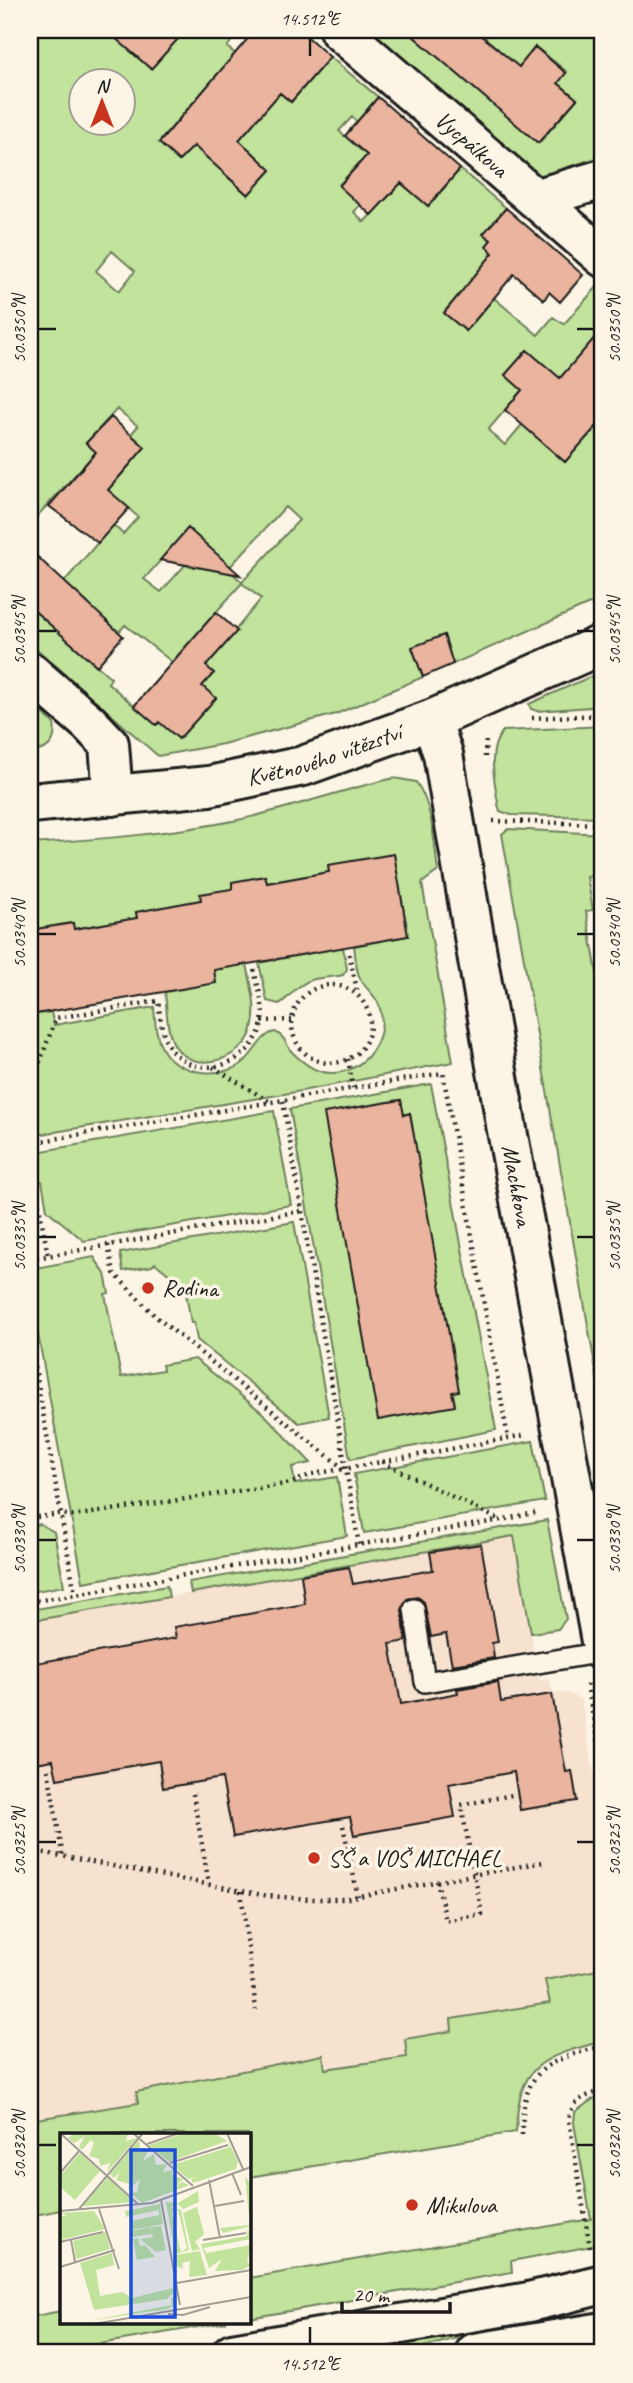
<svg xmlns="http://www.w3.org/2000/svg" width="633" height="2383" font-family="Caveat,sans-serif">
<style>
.built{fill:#f7e2d0}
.green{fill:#c1e39c;stroke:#6e805c;stroke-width:2;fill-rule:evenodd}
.building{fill:#eab49e;stroke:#1c1c1c;stroke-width:2}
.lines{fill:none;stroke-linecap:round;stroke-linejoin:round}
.lane-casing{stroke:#1c1c1c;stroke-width:24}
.street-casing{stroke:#1c1c1c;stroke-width:44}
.secondary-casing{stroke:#1c1c1c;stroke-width:44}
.path{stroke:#1c1c1c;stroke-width:4.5;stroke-dasharray:2 5;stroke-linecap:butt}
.lane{stroke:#fcf5e5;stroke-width:19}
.street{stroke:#fcf5e5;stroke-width:38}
.secondary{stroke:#fcf5e5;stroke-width:38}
.ticks{fill:none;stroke:#1c1c1c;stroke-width:2.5}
.poi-dot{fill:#c8321e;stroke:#fcf5e5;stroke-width:2.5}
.labels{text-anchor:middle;stroke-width:7;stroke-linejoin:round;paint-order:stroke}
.street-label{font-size:24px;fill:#1c1c1c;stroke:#fcf5e5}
.poi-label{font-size:24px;fill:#1c1c1c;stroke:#fcf5e5;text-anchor:start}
.inset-road{fill:none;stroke:#a29e95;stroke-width:2}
.view{fill:#1d4ed8;fill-opacity:0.15;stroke:#1d4ed8;stroke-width:3.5}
.inset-edge{fill:none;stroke:#1c1c1c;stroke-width:3.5}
.neatline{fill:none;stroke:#1c1c1c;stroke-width:2.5}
.ticks-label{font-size:18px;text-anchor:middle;fill:#1c1c1c}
</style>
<rect width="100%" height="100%" fill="#fcf5e5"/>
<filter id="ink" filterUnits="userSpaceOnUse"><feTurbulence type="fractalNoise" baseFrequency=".0143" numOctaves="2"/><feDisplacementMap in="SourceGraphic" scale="14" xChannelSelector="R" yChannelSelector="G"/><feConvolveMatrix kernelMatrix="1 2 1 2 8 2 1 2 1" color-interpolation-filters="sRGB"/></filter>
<g filter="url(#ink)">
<path class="built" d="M 514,1536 L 539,1680 L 549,1679 L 553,1692 L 567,1693 L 581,1699 L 601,1814 L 593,1825 L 603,1891 L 603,1912 L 596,1914 L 603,1969 L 546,1980 L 550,2003 L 452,2019 L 452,2031 L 406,2039 L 407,2057 L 325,2069 L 323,2056 L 137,2092 L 138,2103 L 30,2120 L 30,1621 Z"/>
<path class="green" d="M 30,30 L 135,30 L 123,44 L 179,37 L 170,30 L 223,30 L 233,39 L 227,47 L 241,58 L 217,75 L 159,142 L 197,142 L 220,162 L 280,93 L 291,102 L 330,57 L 378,97 L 357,122 L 352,117 L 339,131 L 370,158 L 382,183 L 359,163 L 339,185 L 360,205 L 354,212 L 364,222 L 401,183 L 429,206 L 460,169 L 506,208 L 484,233 L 491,240 L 486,247 L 501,260 L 463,290 L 444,312 L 466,331 L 494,298 L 538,335 L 553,317 L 564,324 L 597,287 L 603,293 L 603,335 L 599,332 L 583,352 L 603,361 L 603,391 L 595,384 L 541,441 L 565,462 L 603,419 L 603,517 L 599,522 L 603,526 L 603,598 L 453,664 L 444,635 L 412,648 L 423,677 L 336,714 L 223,744 L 158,756 L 30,643 L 30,607 L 52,626 L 71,624 L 89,604 L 64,582 L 113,525 L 123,534 L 138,517 L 108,490 L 145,447 L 131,434 L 138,426 L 117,409 L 86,443 L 96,452 L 30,524 ZM 80,80 L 122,80 L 122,122 L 80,122 ZM 248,148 L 271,170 L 248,195 L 224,174 ZM 112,251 L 135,271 L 119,291 L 96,271 ZM 527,351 L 560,379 L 505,445 L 488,430 L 522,390 L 505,375 ZM 285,507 L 299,520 L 242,582 L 228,569 ZM 188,529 L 215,553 L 201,568 L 185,565 L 161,592 L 144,579 ZM 242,583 L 261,599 L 206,666 L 213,673 L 202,686 L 215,698 L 156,725 L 108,683 L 111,678 L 93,662 L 125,625 L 172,662 Z
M 364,30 L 407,30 L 471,85 L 497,48 L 480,34 L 472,43 L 466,37 L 473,30 L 603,30 L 603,156 L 535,177 ZM 536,47 L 567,72 L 558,83 L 577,99 L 539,143 L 502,111 L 509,78 Z
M 603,671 L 603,706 L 537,711 L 531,709 L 529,704 Z
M 30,700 L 54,724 C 57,743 48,751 30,752 Z
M 603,726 L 603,817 L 511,815 L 500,811 L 498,804 C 495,781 486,750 503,731 Z
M 394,778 L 416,782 C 433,805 434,843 438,871 L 422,883 L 453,1062 L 296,1092 L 30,1136 L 30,1015 L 51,1012 L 54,1025 L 154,1007 C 155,1021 156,1038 163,1050 C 177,1075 225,1080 245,1061 C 255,1052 262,1034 275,1032 C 285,1036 286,1045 292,1052 C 299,1059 310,1068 319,1071 C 357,1083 392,1041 379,1005 C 375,994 364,988 360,978 C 355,969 356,956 354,946 L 408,936 L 394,855 L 329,872 L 267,883 L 265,876 L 232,882 L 232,889 L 201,894 L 201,900 L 136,912 L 137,918 L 74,929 L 72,923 L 30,930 L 30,844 C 100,839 169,834 238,820 C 291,808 341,790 394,778 Z
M 508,829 L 603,834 L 603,874 L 587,877 L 593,910 L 586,911 L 603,1006 L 603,1411 L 502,834 Z
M 343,947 L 347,969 L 343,975 C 327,979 314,975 300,986 C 292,991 287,1000 279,1004 L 267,1001 L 259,963 Z
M 247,964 C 251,986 258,1007 252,1029 C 245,1059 194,1076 175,1046 C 166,1032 167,1008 165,992 L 215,983 L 214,970 Z
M 431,1084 L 496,1430 L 350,1459 L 290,1109 ZM 400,1100 L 404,1115 L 409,1113 L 455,1405 L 325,1113 Z
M 274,1111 L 291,1205 L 84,1241 L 47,1210 L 42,1181 L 30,1182 L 30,1153 Z
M 294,1222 L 329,1417 L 299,1423 L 197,1340 L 194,1323 L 191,1323 L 186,1293 L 188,1290 L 155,1263 L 152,1266 L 123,1271 L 120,1253 Z
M 94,1257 L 105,1274 L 109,1293 L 105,1294 L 121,1377 L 163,1370 L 162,1365 L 195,1359 L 264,1414 L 311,1463 L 292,1467 L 295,1484 L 337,1477 L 347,1536 L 83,1582 L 30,1290 L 30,1269 Z
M 533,1441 L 545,1501 L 364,1533 L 354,1474 Z
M 547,1520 L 566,1619 L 558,1629 L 531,1633 L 514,1536 L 191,1593 L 189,1582 Z
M 40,1524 L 54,1532 L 64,1586 L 30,1592 L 30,1526 Z
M 167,1586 L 169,1597 L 30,1621 L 30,1610 Z
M 603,1969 L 603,2041 C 543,2057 518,2063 516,2132 L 249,2177 L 248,2134 L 61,2134 L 61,2210 L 30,2216 L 30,2120 L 138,2103 L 136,2092 L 323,2055 L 325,2069 L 407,2057 L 405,2039 L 452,2031 L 451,2019 L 550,2003 L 545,1980 Z
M 603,2097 L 603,2244 L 511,2261 L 512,2272 L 249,2318 L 249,2278 L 591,2219 L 574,2123 L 575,2112 L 593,2099 Z
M 61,2311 L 61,2322 L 227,2322 L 48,2353 L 30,2353 L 30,2317 Z
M 521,2322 L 400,2353 L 305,2353 Z"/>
<path class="building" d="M 106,30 L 186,30 L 151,69 Z
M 255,30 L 300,30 L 330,57 L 291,102 L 280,93 L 239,140 L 271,170 L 248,195 L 194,146 L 179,161 L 159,143 Z
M 406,30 L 475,30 L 519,67 L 535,47 L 566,73 L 558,83 L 577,99 L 538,143 Z
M 378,97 L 460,169 L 428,206 L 401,183 L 371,215 L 339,186 L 367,155 L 345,136 Z
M 506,208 L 583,275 L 560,302 L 549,292 L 544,300 L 514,274 L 466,331 L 444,313 L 493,253 L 486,246 L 491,240 L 483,234 Z
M 603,328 L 603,419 L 565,462 L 505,410 L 522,390 L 505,375 L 527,350 L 560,378 Z
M 111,417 L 145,447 L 108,490 L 129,508 L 98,543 L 49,506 L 96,452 L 86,443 Z
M 188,528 L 240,575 L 160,560 Z
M 30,550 L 123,636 L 97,666 L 30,607 Z
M 216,612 L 237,631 L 206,666 L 214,673 L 202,686 L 216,698 L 179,739 L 159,722 L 156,725 L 134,706 Z
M 444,635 L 453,664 L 423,677 L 412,647 Z
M 394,854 L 408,936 L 214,970 L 216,983 L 30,1015 L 30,930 L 73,923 L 74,929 L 137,918 L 136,912 L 201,900 L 200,894 L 232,889 L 232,882 L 265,876 L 267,883 L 329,872 L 328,865 Z
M 401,1100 L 404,1115 L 410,1113 L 459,1391 L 452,1392 L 455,1406 L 378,1420 L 324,1113 Z
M 481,1544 L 498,1642 L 492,1643 L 494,1658 L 452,1665 L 446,1634 L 431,1637 L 424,1602 L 418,1597 L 407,1599 L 402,1610 L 406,1641 L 390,1644 L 401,1704 L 458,1693 L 457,1689 L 498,1682 L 501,1702 L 552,1694 L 566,1772 L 572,1771 L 577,1801 L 520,1810 L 514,1772 L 449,1784 L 455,1817 L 354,1835 L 350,1817 L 233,1837 L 222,1778 L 163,1788 L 159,1761 L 57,1779 L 53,1760 L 30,1764 L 30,1664 L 176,1638 L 174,1627 L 305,1604 L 301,1575 L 349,1567 L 353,1584 L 433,1570 L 430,1552 Z"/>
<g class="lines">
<defs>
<path id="lane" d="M 414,1609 L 425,1682 L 603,1652"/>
<g id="street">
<path id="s1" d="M 339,30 L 603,257"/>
<path d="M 538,198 L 603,179"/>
<path d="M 30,672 L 89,723 L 109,744 L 113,796"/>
<path id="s2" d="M 431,720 L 443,754 L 507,1130 L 603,1652"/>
</g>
<g id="secondary">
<path id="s3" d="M 30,803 L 209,786 L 303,766 L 431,720 L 603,644"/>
<path d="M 232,2353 L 529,2302 L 603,2284"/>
<path d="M 475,2353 L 603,2332"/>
</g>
</defs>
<use href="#lane" class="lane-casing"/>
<use href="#street" class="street-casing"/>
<use href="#secondary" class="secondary-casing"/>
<path class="path" d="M 532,718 L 603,715
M 485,757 L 486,738
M 493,821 L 603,824
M 349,954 L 358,994
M292 1024a39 39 0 1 1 78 0a39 39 0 1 1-78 0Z
M 262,1021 L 292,1020
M 348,1059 L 353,1088
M 213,1067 L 270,1102
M 30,1089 L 56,1018 L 158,1001 C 161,1018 161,1039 173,1052 C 202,1083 255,1062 262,1022 C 265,1005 257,985 254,969
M 283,1101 L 359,1545
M 30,1143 L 443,1073 L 508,1438
M 30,1190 L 36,1189 L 48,1256
M 108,1245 L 114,1273 L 155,1316 L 344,1469 L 525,1435
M 30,1259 L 301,1211
M 30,1339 L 75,1594
M 382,1462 L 500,1520
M 30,1518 L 60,1514 L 72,1516 L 292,1483 L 312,1474 L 343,1469
M 30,1602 L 501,1520 L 539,1512
M 587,1684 L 603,1773
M 48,1770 L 63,1857
M 193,1794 L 209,1884
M 343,1826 L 358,1896
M 30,1850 L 268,1896 L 310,1899 L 343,1899 L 543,1862
M 437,1881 L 446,1921 L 482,1914 L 461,1805 L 512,1795
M 241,1891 L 256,2010
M 522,2135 C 522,2069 545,2061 603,2046
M 590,2248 L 569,2120 C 571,2100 586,2095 603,2091"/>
<use href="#lane" class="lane"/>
<use href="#street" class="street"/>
<use href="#secondary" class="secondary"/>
</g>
</g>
<path class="ticks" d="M 310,38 L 310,56M 38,329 L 56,329M 577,329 L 594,329M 38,631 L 56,631M 577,631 L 594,631M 38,934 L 56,934M 577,934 L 594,934M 38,1237 L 56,1237M 577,1237 L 594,1237M 38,1540 L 56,1540M 577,1540 L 594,1540M 38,1842 L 56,1842M 577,1842 L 594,1842M 38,2145 L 56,2145M 577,2145 L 594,2145M 310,2327 L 310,2344"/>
<g class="poi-dot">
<circle cx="148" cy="1288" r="7"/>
<circle cx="314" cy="1858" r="7"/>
<circle cx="412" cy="2205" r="7"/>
</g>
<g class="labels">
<g class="street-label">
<text dy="8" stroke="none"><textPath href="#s1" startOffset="175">Vycpálkova</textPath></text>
<text dy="8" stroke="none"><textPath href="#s3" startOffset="299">Květnového vítězství</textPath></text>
<text dy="8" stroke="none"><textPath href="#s2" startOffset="474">Machkova</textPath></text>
</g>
<g class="poi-label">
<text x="162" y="1296">Rodina</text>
<text x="328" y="1866">SŠ a VOŠ MICHAEL</text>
<text x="426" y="2213">Mikulova</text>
</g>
</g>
<g transform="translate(60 2133)">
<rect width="191" height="191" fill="#fcf5e5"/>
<path d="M 14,0 L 68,0 L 66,8 L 77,5 L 47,39 L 50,30 L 40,33 L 39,26 L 29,23 L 34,10 L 31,7 L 22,17 L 19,14 L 24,4 L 14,10 L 8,5 ZM 125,0 L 154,0 L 167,8 L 109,29 L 89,12 ZM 167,6 L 178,28 L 176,36 L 133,50 L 131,46 L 139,44 L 128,46 L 112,32 L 170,14 ZM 79,7 L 80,15 L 89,16 L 83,28 L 94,21 L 96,32 L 107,31 L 103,39 L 113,37 L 112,42 L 123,46 L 114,55 L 122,49 L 129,52 L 82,70 L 71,60 L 77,59 L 80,46 L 68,57 L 69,51 L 56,47 L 60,39 L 54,45 L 50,41 ZM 20,20 L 40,38 L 15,67 L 0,54 L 0,43 ZM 185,43 L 191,52 L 191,93 L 163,100 L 160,95 L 190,92 ZM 48,44 L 74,69 L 24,73 L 23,72 ZM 138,58 L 139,69 L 123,76 L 118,71 L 111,74 L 121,77 L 129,117 L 115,121 L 106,69 L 118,70 ZM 118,77 L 127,115 L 121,119 L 112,81 ZM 100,71 L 103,91 L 71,97 L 71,88 L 99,82 L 99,77 L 66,84 L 65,78 ZM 137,74 L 144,101 L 135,109 L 140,116 L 132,118 L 123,80 ZM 34,78 L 45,96 L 0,107 L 0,84 L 7,82 L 0,80 ZM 101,93 L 106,117 L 96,119 L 80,106 L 93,104 L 92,101 L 72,104 L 71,98 L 90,94 L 92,99 L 91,94 ZM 188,95 L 191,106 L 144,115 L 146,120 L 191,112 L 187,129 L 191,132 L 182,137 L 155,138 L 162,126 L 149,135 L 141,111 L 187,103 ZM 46,99 L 50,116 L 16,126 L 13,108 ZM 78,105 L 80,113 L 85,112 L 95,124 L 77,127 L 73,106 ZM 140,118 L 147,142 L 129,144 L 130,128 L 122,130 L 123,136 L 117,133 L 118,140 L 115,122 ZM 52,120 L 54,132 L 36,137 L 40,163 L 62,159 L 72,165 L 113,155 L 114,159 L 107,166 L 34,177 L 20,130 ZM 116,164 L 116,172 L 107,176 L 27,188 L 112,172 L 111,165 Z" fill="#c1e39c" fill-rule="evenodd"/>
<path class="inset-road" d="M 0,0 L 79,72M 73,0 L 133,53M 167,0 L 183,36M 87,11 L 119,0M 110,30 L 168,12M 0,40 L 20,17M 172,40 L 181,62M 149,47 L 160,105M 101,67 L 120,172M 155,73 L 184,68M 19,76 L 83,0M 39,76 L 59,136M 0,78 L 92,70 L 191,34M 11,107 L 15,129M 143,107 L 186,100M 0,109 L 43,99M 0,134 L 55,117M 117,150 L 191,137M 108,181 L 123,182 L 150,174M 34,191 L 191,164"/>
<path class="view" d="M 71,17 L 115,17 L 115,184 L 71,184 Z"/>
<rect width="191" height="191" class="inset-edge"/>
</g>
<rect width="633" height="2383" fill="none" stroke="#fcf5e5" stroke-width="77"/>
<g transform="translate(102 102)"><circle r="33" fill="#fcf5e5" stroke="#a29e95" stroke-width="2"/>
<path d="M0-5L12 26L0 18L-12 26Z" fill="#c8321e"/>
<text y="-10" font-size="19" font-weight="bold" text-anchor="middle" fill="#1c1c1c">N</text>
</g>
<path d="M342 2302v10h108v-10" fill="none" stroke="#1c1c1c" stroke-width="3.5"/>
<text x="353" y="2302" font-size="21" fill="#1c1c1c" stroke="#fcf5e5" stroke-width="5" paint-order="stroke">20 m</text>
<rect x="38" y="38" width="556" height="2306" class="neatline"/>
<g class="ticks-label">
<text x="310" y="25">14.512°E</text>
<text transform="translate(19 329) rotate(-90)" y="6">50.0350°N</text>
<text transform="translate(614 329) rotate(-90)" y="6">50.0350°N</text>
<text transform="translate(19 631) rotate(-90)" y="6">50.0345°N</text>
<text transform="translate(614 631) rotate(-90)" y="6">50.0345°N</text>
<text transform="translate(19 934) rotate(-90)" y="6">50.0340°N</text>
<text transform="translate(614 934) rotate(-90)" y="6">50.0340°N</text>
<text transform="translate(19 1237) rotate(-90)" y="6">50.0335°N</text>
<text transform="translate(614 1237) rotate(-90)" y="6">50.0335°N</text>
<text transform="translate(19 1540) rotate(-90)" y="6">50.0330°N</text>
<text transform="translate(614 1540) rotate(-90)" y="6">50.0330°N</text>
<text transform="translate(19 1842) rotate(-90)" y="6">50.0325°N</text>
<text transform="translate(614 1842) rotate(-90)" y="6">50.0325°N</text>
<text transform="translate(19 2145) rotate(-90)" y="6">50.0320°N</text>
<text transform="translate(614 2145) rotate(-90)" y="6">50.0320°N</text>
<text x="310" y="2370">14.512°E</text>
</g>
</svg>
